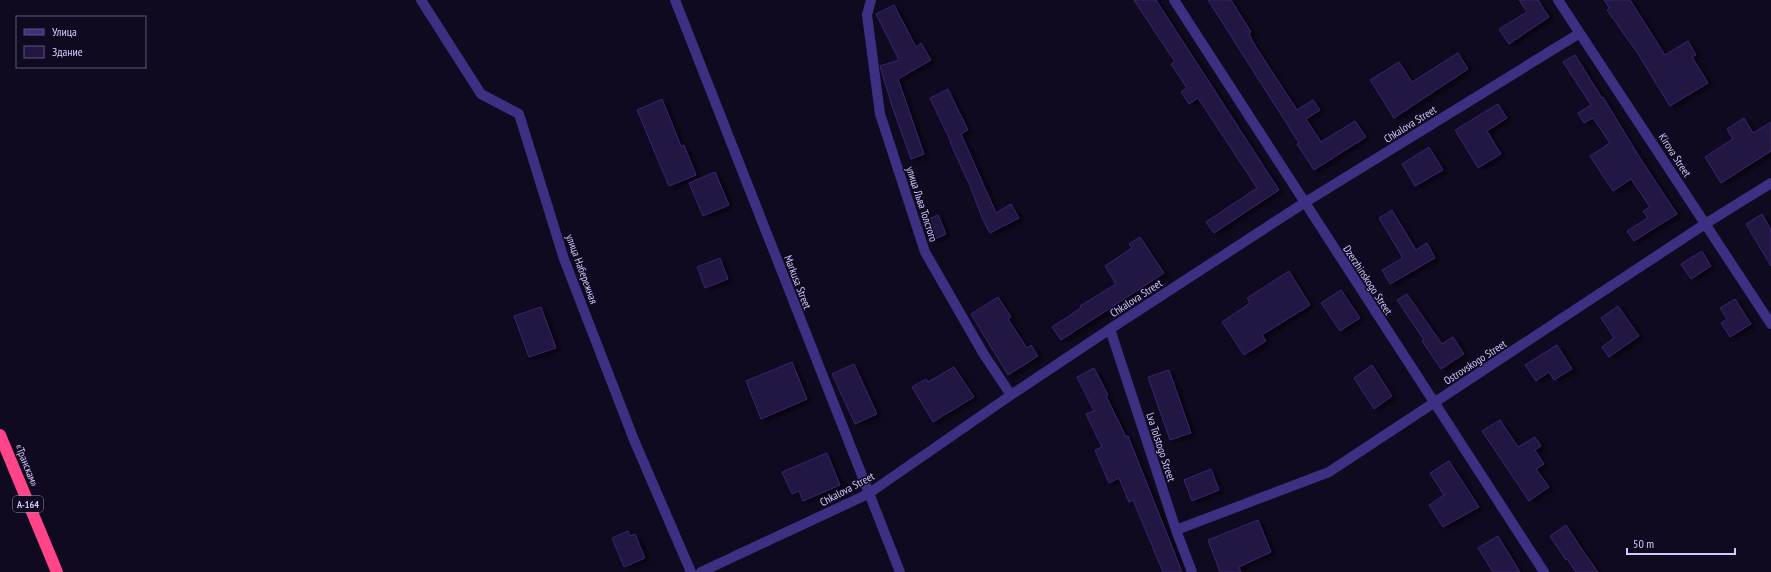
<svg xmlns="http://www.w3.org/2000/svg" width="1771" height="572" font-family="'PT Sans Narrow',sans-serif">
<style>
.building{fill:#231442;stroke:#3c2471;filter:url(#shadow)}
.lines{fill:none;stroke-linecap:round;stroke-linejoin:round}
.minor{stroke:#3d3083;stroke-width:10}
.highway{stroke:#ff4489;stroke-width:12}
.labels{text-anchor:middle;stroke-width:3;stroke-linejoin:round;paint-order:stroke}
.shield{fill:#100a20;stroke:#9a90bc;stroke-width:1}
.shield-label{font-size:10px;font-weight:bold;fill:#d5c9ff}
.street-label{font-size:11px;fill:#d5c9ff;stroke:#100a20}
</style>
<defs>
<filter id="shadow"><feDropShadow dx="4.5" dy="2.5" stdDeviation="2" flood-color="#0009"/></filter>
</defs>
<rect width="100%" height="100%" fill="#100a20"/>
<path class="building" d="M 1134,0 L 1156,0 L 1279,190 L 1214,233 L 1206,222 L 1257,188 L 1198,98 L 1189,104 L 1181,92 L 1187,88 L 1171,64 L 1175,62 Z
M 1208,0 L 1231,0 L 1251,32 L 1249,34 L 1254,44 L 1297,110 L 1313,100 L 1320,110 L 1306,119 L 1321,142 L 1355,121 L 1366,137 L 1314,170 L 1297,144 L 1299,143 Z
M 1519,0 L 1538,0 L 1549,17 L 1509,44 L 1499,29 L 1527,12 Z
M 1604,0 L 1630,0 L 1665,55 L 1688,41 L 1696,55 L 1692,57 L 1708,83 L 1670,106 L 1638,54 L 1607,10 L 1609,8 Z
M 894,5 L 916,47 L 921,43 L 931,60 L 898,79 L 924,154 L 911,159 L 892,106 L 880,66 L 899,60 L 876,14 Z
M 1458,53 L 1468,69 L 1394,118 L 1370,80 L 1399,62 L 1412,82 Z
M 1575,55 L 1602,98 L 1603,97 L 1640,158 L 1677,214 L 1634,241 L 1627,231 L 1648,218 L 1643,211 L 1650,207 L 1631,179 L 1613,191 L 1590,156 L 1610,143 L 1593,118 L 1584,123 L 1578,113 L 1591,105 L 1563,62 Z
M 948,89 L 968,130 L 961,134 L 996,213 L 1011,204 L 1019,218 L 990,233 L 983,220 L 970,186 L 950,142 L 951,142 L 930,98 Z
M 662,99 L 681,146 L 684,145 L 696,175 L 669,186 L 637,110 Z
M 1498,104 L 1507,118 L 1487,131 L 1501,154 L 1478,168 L 1455,130 Z
M 1744,118 L 1753,133 L 1771,122 L 1771,151 L 1721,183 L 1705,157 L 1733,139 L 1727,129 Z
M 1429,147 L 1443,170 L 1415,186 L 1402,164 Z
M 715,172 L 729,205 L 703,216 L 689,183 Z
M 1392,210 L 1416,250 L 1427,243 L 1435,258 L 1390,284 L 1382,270 L 1403,258 L 1379,218 Z
M 1762,214 L 1771,230 L 1771,266 L 1746,224 Z
M 938,215 L 946,234 L 933,240 L 925,221 Z
M 1140,237 L 1164,273 L 1061,340 L 1052,327 L 1081,308 L 1080,306 L 1116,284 L 1105,266 L 1132,248 L 1129,244 Z
M 1702,251 L 1711,266 L 1691,279 L 1681,264 Z
M 720,258 L 728,279 L 705,288 L 697,267 Z
M 1289,271 L 1310,305 L 1262,335 L 1266,341 L 1244,355 L 1222,322 L 1250,303 L 1247,298 Z
M 1341,290 L 1360,318 L 1340,331 L 1321,303 Z
M 1407,294 L 1442,344 L 1453,337 L 1464,354 L 1441,369 L 1422,341 L 1424,340 L 1397,300 Z
M 998,297 L 1011,317 L 1008,319 L 1027,348 L 1031,345 L 1038,356 L 1008,375 L 971,314 Z
M 1735,299 L 1751,324 L 1730,337 L 1721,323 L 1727,319 L 1720,308 Z
M 1618,306 L 1639,336 L 1609,357 L 1602,347 L 1614,338 L 1601,318 Z
M 541,307 L 556,348 L 529,357 L 514,316 Z
M 1557,345 L 1572,369 L 1554,380 L 1549,372 L 1536,381 L 1525,365 Z
M 792,362 L 807,399 L 761,419 L 746,381 Z
M 854,364 L 877,414 L 855,424 L 832,374 Z
M 1372,365 L 1392,396 L 1374,409 L 1354,378 Z
M 954,367 L 974,397 L 933,422 L 912,387 L 926,379 L 928,382 Z
M 1094,368 L 1108,395 L 1106,396 L 1126,437 L 1128,436 L 1182,572 L 1163,572 L 1133,500 L 1129,502 L 1119,478 L 1109,483 L 1095,450 L 1102,447 L 1086,414 L 1094,411 L 1077,377 Z
M 1169,370 L 1191,433 L 1170,440 L 1148,377 Z
M 1500,420 L 1518,447 L 1535,437 L 1541,446 L 1535,450 L 1544,464 L 1536,469 L 1549,487 L 1529,501 L 1482,431 Z
M 827,453 L 840,485 L 803,501 L 799,491 L 792,494 L 782,472 Z
M 1449,461 L 1479,507 L 1443,527 L 1429,505 L 1444,495 L 1430,473 Z
M 1211,469 L 1219,490 L 1192,501 L 1184,480 Z
M 1258,520 L 1271,552 L 1239,567 L 1241,572 L 1220,572 L 1208,540 Z
M 1566,525 L 1583,551 L 1598,572 L 1576,572 L 1567,559 L 1566,560 L 1550,536 Z
M 628,531 L 630,536 L 635,534 L 645,558 L 624,567 L 612,538 Z
M 1498,536 L 1520,572 L 1493,572 L 1478,548 Z"/>
<g class="lines">
<path class="minor" d="M 421,0 L 481,94 L 519,114 L 564,259 L 634,440 L 691,572
M 675,0 L 900,572
M 871,0 L 867,15 L 880,114 L 925,252 L 983,353 L 1011,395
M 1174,0 L 1544,572
M 1558,0 L 1771,324
M 1110,329 L 1176,530 L 1192,572
M 1176,530 L 1329,472 L 1705,224 L 1771,183
M 701,572 L 868,494 L 1011,395 L 1110,329 L 1304,203 L 1580,33"/>
<path class="highway" d="M 0,435 L 57,572"/>
</g>
<g class="labels">
<rect class="shield" x="13" y="496" width="30" height="16" rx="3"/>
<g class="shield-label">
<text x="28" y="508">А-164</text>
</g>
<g class="street-label">
<text transform="translate(1410 124) rotate(-32)" y="4">Chkalova Street</text>
<text transform="translate(1675 155) rotate(57)" y="4">Kirova Street</text>
<text transform="translate(922 204) rotate(72)" y="4">улица Льва Толстого</text>
<text transform="translate(582 269) rotate(70)" y="4">улица Набережная</text>
<text transform="translate(1368 280) rotate(57)" y="4">Dzerzhinskogo Street</text>
<text transform="translate(798 282) rotate(69)" y="4">Markusa Street</text>
<text transform="translate(1136 298) rotate(-33)" y="4">Chkalova Street</text>
<text transform="translate(1475 362) rotate(-33)" y="4">Ostrovskogo Street</text>
<text transform="translate(1161 447) rotate(72)" y="4">Lva Tolstogo Street</text>
<text transform="translate(27 465) rotate(68)" y="4">«Транскам»</text>
<text transform="translate(847 489) rotate(-28)" y="4">Chkalova Street</text>
</g>
</g>
<rect x="16" y="16" width="130" height="52" fill="#100a20" stroke="#5f5679"/>
<rect x="24" y="29" width="20" height="6" fill="#3d3083" stroke="#5f5679"/>
<text x="52" y="36" font-size="12" fill="#d5c9ff">Улица</text>
<rect x="24" y="46" width="20" height="12" fill="#231442" stroke="#5f5679"/>
<text x="52" y="56" font-size="12" fill="#d5c9ff">Здание</text>
<path d="M1627 548v6h108v-6" fill="none" stroke="#d5c9ff" stroke-width="2"/>
<text x="1633" y="548" font-size="12" fill="#d5c9ff" stroke="#100a20" stroke-width="3" paint-order="stroke">50 m</text>
</svg>
